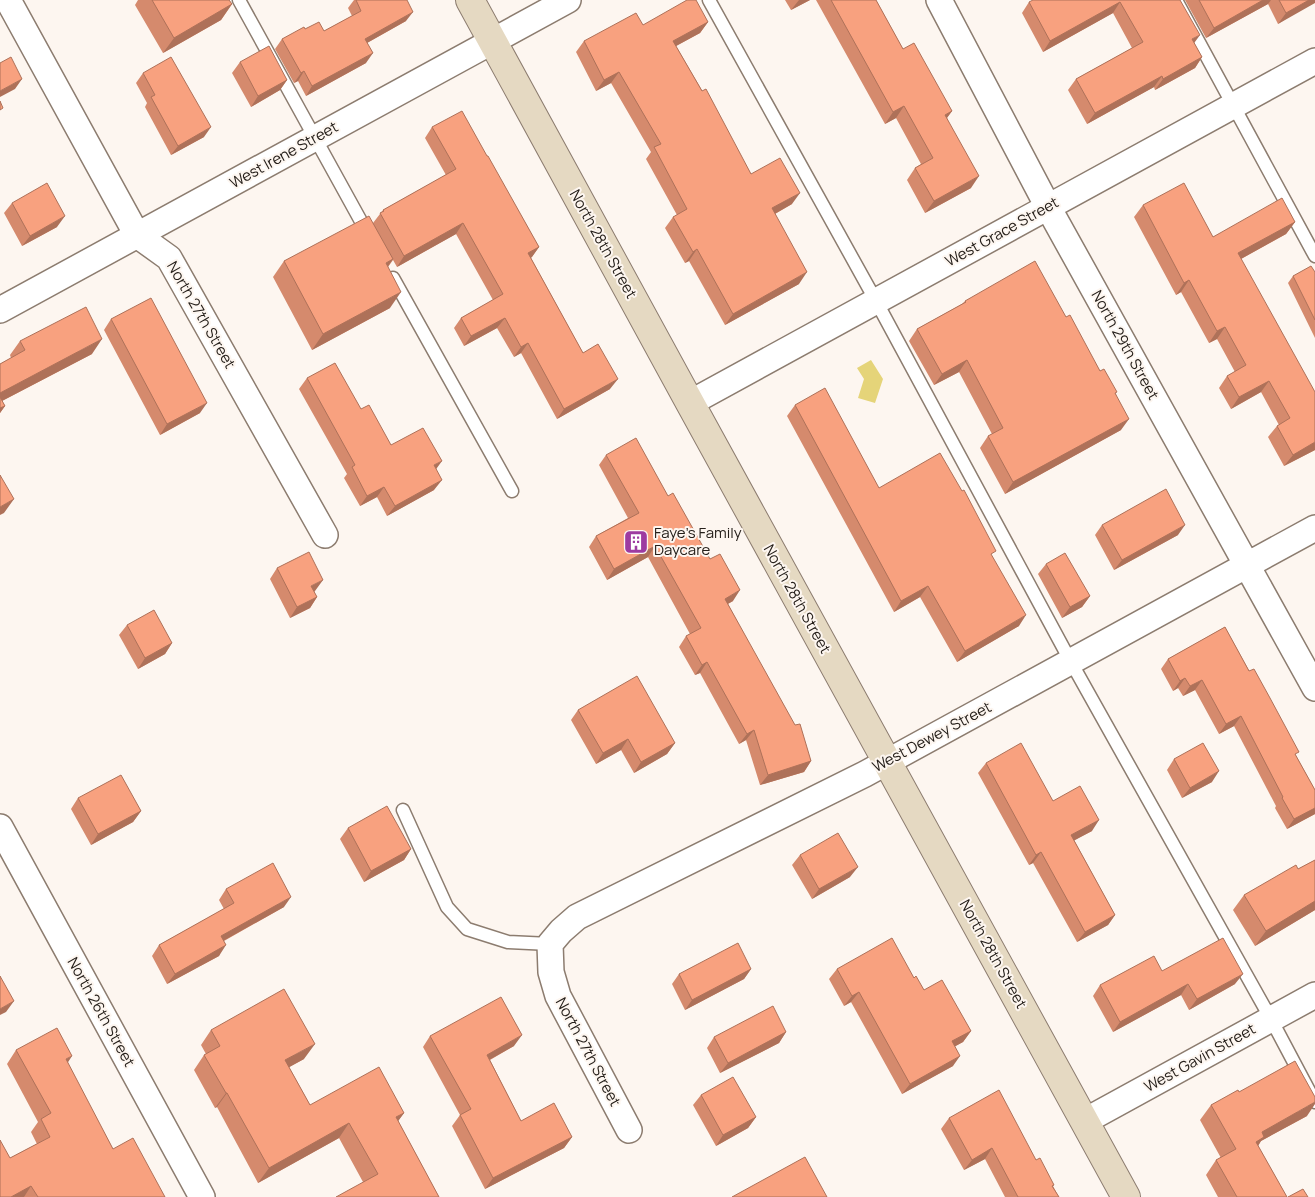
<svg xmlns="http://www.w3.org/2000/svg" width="1315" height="1197" font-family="Manrope,sans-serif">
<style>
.water{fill:#e5d479}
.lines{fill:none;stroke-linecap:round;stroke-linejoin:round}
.lane-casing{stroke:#8c7c6f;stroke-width:15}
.street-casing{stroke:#8c7c6f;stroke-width:28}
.secondary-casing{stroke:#8c7c6f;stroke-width:30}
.lane{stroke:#fff;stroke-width:12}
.street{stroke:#fff;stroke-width:25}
.secondary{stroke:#e5d9c2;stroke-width:28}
.wall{fill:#d58a6d}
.shaded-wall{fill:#ae7159}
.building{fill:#f8a17f;stroke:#ae7159}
.labels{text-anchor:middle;stroke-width:4;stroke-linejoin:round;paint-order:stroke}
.street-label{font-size:15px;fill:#26201b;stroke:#fdf6f0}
.poi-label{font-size:15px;fill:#26201b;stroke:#fdf6f0;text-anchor:start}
</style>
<rect width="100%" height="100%" fill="#fdf6f0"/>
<path class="water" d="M 871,360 L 883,379 L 875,403 L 858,398 L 864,379 L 857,368 Z"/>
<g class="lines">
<defs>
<path id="lane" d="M 239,0 L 368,234
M 709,0 L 876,301 L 1071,662 L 1271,1019 L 1315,1102
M 1176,0 L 1315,256
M 393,278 L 512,491
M 403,810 L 447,907 L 467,929 L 508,942 L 550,944"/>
<path id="street" d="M 8,0 L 137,235 L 169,258 L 325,535
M 939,0 L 1048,207 L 1315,688
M 0,310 L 568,0
M 690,403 L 1315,61
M 0,827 L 202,1197
M 1085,1121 L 1315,995
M 629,1130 L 558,996 L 551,972 L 550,944 L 561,931 L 577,917 L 865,774 L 1315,528"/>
<path id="secondary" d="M 470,0 L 690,403 L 1126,1197"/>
</defs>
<use href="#lane" class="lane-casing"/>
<use href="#street" class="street-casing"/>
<use href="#secondary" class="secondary-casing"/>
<use href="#lane" class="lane"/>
<use href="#street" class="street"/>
<use href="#secondary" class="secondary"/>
</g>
<path class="wall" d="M 138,0 L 229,0 L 232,4 L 221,20 L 163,53 L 135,5 Z
M 354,0 L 407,0 L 406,21 L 367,43 L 366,63 L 306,96 L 298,81 L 294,83 L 275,49 L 282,39 L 305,29 L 324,31 L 352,16 L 348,8 Z
M 785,0 L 810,0 L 791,10 Z
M 816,0 L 876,0 L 903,49 L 952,111 L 947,118 L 971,188 L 925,213 L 907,180 L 915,168 L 921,164 L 896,118 L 885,124 Z
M 1180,0 L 1194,43 L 1202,57 L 1195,68 L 1155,90 L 1154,87 L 1087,124 L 1068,90 L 1076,79 L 1132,48 L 1113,13 L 1043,52 L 1022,13 L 1029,2 Z
M 1185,0 L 1315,0 L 1278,24 L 1268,4 L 1206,38 Z
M 708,22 L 700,33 L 676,46 L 751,174 L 792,204 L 775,214 L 799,284 L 725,325 L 689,261 L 685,263 L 665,228 L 673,217 L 677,215 L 646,159 L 651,152 L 611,83 L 596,91 L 576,52 L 584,41 L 643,25 Z
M 240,62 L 287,80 L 280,90 L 251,107 L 232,73 Z
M 143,73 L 204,137 L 171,155 L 145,107 L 147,103 L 136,83 Z
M 432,127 L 487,156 L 539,247 L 531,258 L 583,353 L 610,389 L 557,419 L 521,353 L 514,357 L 497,328 L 464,346 L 454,328 L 461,318 L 493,300 L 456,234 L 397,267 L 393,260 L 388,267 L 390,308 L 312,350 L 273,277 L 284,261 L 373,223 L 383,210 L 446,175 L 425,138 Z
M 12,203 L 57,227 L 22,246 L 4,213 Z
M 1143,205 L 1213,237 L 1295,222 L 1286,234 L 1241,259 L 1315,450 L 1284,466 L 1268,437 L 1277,426 L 1279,425 L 1261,392 L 1231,409 L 1219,388 L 1227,376 L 1235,372 L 1217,339 L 1209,343 L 1181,292 L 1176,295 L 1134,217 Z
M 1315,272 L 1315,338 L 1288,283 L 1293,276 Z
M 965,301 L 1066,317 L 1100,371 L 1116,394 L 1121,430 L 1005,494 L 980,448 L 988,436 L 992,434 L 959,372 L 934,385 L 909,341 L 917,329 L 962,304 Z
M 111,319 L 200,413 L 160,435 L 104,330 Z
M 20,341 L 92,354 L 2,401 L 5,406 L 0,413 L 0,364 L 11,358 L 10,355 Z
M 307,378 L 361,409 L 391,445 L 436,469 L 434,490 L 387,516 L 377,497 L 360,506 L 344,478 L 347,474 L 299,389 Z
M 795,405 L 879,488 L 1019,626 L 957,662 L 920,597 L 894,612 L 787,416 Z
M 606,455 L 668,496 L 733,601 L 728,604 L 811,761 L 804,772 L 760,785 L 746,740 L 739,744 L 700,673 L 695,675 L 679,647 L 686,636 L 690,634 L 648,557 L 607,580 L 589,547 L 596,536 L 628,518 L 599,465 Z
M 1102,525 L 1178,535 L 1114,570 L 1095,535 Z
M 1046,564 L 1090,596 L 1082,607 L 1062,618 L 1038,574 Z
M 277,568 L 315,591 L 314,592 L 317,597 L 310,608 L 290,618 L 270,579 Z
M 127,625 L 172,643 L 165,654 L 138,669 L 119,635 Z
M 1225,627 L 1315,790 L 1315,814 L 1287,829 L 1275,808 L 1276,806 L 1234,726 L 1219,734 L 1195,690 L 1183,696 L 1178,688 L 1173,691 L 1161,669 L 1168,659 Z
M 578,710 L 675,743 L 667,754 L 634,773 L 621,750 L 596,764 L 571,720 Z
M 1174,759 L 1212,782 L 1182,798 L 1167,770 Z
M 986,763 L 1053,801 L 1092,831 L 1074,840 L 1115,915 L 1108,925 L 1077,942 L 1033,863 L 1029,865 L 978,773 Z
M 78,798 L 141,811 L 133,822 L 91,845 L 71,809 Z
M 348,828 L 411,849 L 404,860 L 364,882 L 340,839 Z
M 800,855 L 850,877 L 812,899 L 792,865 Z
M 1315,860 L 1315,910 L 1255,946 L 1233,910 L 1244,895 L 1298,869 Z
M 226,889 L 284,907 L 224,941 L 219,956 L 167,984 L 152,956 L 159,945 L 224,909 L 219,900 Z
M 751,969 L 744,979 L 685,1010 L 672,984 L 679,974 Z
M 837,969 L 914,978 L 924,990 L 971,1031 L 963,1042 L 955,1046 L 953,1066 L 902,1094 L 851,1002 L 844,1006 L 829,979 Z
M 1235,984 L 1189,1010 L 1181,995 L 1113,1032 L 1093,996 L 1100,985 Z
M 211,1030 L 304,1059 L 289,1067 L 310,1105 L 404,1113 L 398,1121 L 439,1197 L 363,1182 L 339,1138 L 258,1183 L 217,1107 L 215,1108 L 194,1070 L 204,1055 L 206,1054 L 201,1045 Z
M 786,1032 L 779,1043 L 720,1073 L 707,1048 L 714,1037 Z
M 430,1036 L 514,1046 L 490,1060 L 521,1121 L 572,1137 L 564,1148 L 485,1189 L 452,1126 L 460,1115 L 423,1047 Z
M 16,1050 L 67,1063 L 113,1149 L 165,1197 L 0,1197 L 10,1158 L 37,1144 L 31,1132 L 38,1122 L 7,1064 Z
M 1239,1092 L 1307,1116 L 1261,1141 L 1258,1146 L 1287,1197 L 1218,1197 L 1206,1175 L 1216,1160 L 1221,1158 L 1200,1120 L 1211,1105 Z
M 701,1095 L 756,1117 L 748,1128 L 716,1146 L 693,1105 Z
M 949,1118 L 1036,1160 L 1054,1185 L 1053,1186 L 1059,1197 L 1005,1197 L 985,1159 L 964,1170 L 941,1129 Z"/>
<path class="shaded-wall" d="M 799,0 L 810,0 L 791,10 Z
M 1263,0 L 1271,0 L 1268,4 L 1206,38 L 1214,28 Z
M 1309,0 L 1315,0 L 1315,3 L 1278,24 L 1286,13 Z
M 1120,2 L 1113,13 L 1043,52 L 1050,41 Z
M 232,4 L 221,20 L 163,53 L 174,38 Z
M 413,12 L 406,21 L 358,48 L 365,39 Z
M 708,22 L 700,33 L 665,52 L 673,41 Z
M 1200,35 L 1192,46 L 1192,39 Z
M 373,53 L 366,63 L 306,96 L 312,86 Z
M 1202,57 L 1195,68 L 1155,90 L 1163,79 Z
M 304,71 L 298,81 L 294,83 L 301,73 Z
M 619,72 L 611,83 L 596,91 L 604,80 Z
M 1162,76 L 1154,87 L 1087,124 L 1095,113 Z
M 22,79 L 15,89 L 0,97 L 0,91 Z
M 287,80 L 280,90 L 251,107 L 258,96 Z
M 904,106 L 896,118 L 885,124 L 893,112 Z
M 952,111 L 943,123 L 945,115 Z
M 211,127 L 204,137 L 171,155 L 178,146 Z
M 979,176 L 971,188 L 925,213 L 934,201 Z
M 800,193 L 792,204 L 764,220 L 772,208 Z
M 65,216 L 57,227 L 22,246 L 30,236 Z
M 1295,222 L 1286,234 L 1230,265 L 1238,253 Z
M 463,223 L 456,234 L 397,267 L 404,256 Z
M 539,247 L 532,257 L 521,263 L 528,253 Z
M 697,249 L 689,261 L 685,263 L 693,252 Z
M 393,259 L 382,275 L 386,263 Z
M 807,272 L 799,284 L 725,325 L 733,314 Z
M 1189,280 L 1181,292 L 1176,295 L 1184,283 Z
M 401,292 L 390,308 L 312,350 L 323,334 Z
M 505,318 L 497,328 L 464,346 L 471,336 Z
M 1225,327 L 1217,339 L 1209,343 L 1217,331 Z
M 102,339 L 92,354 L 0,402 L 0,393 Z
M 528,343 L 521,353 L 514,357 L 521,347 Z
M 967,360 L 959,372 L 934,385 L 942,374 Z
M 618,379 L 610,389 L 557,419 L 564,409 Z
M 1269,381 L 1261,392 L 1231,409 L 1239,397 Z
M 207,403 L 200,413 L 160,435 L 167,424 Z
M 5,406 L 0,413 L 0,408 Z
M 1129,419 L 1121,430 L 1005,494 L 1013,482 Z
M 1315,442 L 1315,450 L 1284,466 L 1293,455 Z
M 442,461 L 434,472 L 434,465 Z
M 442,480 L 434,490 L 387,516 L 395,506 Z
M 384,487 L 377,497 L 360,506 L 367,496 Z
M 14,499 L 4,513 L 0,515 L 0,507 Z
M 1185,525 L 1178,535 L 1114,570 L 1122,560 Z
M 655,546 L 648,557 L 607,580 L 614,569 Z
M 323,580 L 315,591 L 304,597 L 311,586 Z
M 928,586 L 920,597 L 894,612 L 901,601 Z
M 740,590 L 733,601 L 718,609 L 725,599 Z
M 1090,596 L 1082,607 L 1062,618 L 1070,607 Z
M 317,597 L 310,608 L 290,618 L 297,607 Z
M 1026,615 L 1019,626 L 957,662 L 965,651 Z
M 172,643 L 165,654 L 138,669 L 145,658 Z
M 707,662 L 700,673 L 695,675 L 702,665 Z
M 1185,678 L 1178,688 L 1173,691 L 1180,681 Z
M 1202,680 L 1195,690 L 1183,696 L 1190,686 Z
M 1241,716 L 1234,726 L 1219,734 L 1226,724 Z
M 754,730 L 746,740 L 739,744 L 747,734 Z
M 628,739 L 621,750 L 596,764 L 603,753 Z
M 675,743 L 667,754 L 634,773 L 641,762 Z
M 811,761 L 804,772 L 760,785 L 768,775 Z
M 1219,771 L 1212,782 L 1182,798 L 1190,788 Z
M 1315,808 L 1315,814 L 1287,829 L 1294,819 Z
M 141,811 L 133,822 L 91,845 L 98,834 Z
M 1099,820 L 1092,831 L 1064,846 L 1071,835 Z
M 411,849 L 404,860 L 364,882 L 371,871 Z
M 1041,852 L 1033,863 L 1029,865 L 1036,855 Z
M 858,867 L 850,877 L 812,899 L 819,889 Z
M 291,897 L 284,907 L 214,946 L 221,936 Z
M 1315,901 L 1315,910 L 1255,946 L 1266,931 Z
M 1115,915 L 1108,925 L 1077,942 L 1085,932 Z
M 226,945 L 219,956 L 167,984 L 175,974 Z
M 751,969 L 744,979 L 685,1010 L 692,1000 Z
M 1243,974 L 1235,984 L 1189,1010 L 1197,999 Z
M 1188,984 L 1181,995 L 1113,1032 L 1120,1022 Z
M 859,992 L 851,1002 L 844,1006 L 852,996 Z
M 14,1001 L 6,1012 L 0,1015 L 0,1009 Z
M 971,1031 L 963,1042 L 945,1052 L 952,1041 Z
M 786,1032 L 779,1043 L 720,1073 L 728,1063 Z
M 522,1035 L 514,1046 L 480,1065 L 487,1055 Z
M 315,1044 L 304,1059 L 275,1075 L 285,1060 Z
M 72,1056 L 63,1070 L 66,1059 Z
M 960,1056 L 953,1066 L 902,1094 L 910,1084 Z
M 226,1093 L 227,1093 L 217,1107 L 215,1108 Z
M 1315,1102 L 1315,1104 L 1307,1116 L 1261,1141 L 1254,1152 L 1245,1157 L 1262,1132 Z
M 404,1113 L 393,1128 L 396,1117 Z
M 756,1117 L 748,1128 L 716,1146 L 723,1135 Z
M 349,1123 L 339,1138 L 258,1183 L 269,1168 Z
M 572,1137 L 564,1148 L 485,1189 L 493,1178 Z
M 992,1148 L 985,1159 L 964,1170 L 972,1160 Z
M 31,1186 L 24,1197 L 11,1197 Z"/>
<path class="building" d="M 152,0 L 229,0 L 232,4 L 174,38 Z
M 356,0 L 407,0 L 413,12 L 365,39 L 373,53 L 312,86 L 304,71 L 301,73 L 282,39 L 304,27 L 305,29 L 319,22 L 324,31 L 361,11 Z
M 687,0 L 696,0 L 708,22 L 673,41 L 702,91 L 706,89 L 751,174 L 780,158 L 800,193 L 772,208 L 807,272 L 733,314 L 697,249 L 693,252 L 673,217 L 687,209 L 654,147 L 661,144 L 619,72 L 604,80 L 584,41 L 636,13 L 643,25 Z
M 831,0 L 876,0 L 903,49 L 914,43 L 952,111 L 945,115 L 979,176 L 934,201 L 915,168 L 933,158 L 904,106 L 893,112 Z
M 1033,0 L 1180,0 L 1200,35 L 1192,39 L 1202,57 L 1163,79 L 1162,76 L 1095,113 L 1076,79 L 1143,42 L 1120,2 L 1050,41 L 1029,2 Z
M 1199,0 L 1263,0 L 1214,28 Z
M 1279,0 L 1309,0 L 1286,13 Z
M 269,46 L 287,80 L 258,96 L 240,62 Z
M 11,57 L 22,79 L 0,91 L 0,63 Z
M 171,57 L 211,127 L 178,146 L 151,97 L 155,95 L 143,73 Z
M 0,101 L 3,108 L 0,110 Z
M 462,111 L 487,156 L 488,156 L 539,247 L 528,253 L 583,353 L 598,344 L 618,379 L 564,409 L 528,343 L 521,347 L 505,318 L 471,336 L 461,318 L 503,294 L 463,223 L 404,256 L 380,213 L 384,211 L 383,210 L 456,169 L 432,127 Z
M 47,183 L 65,216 L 30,236 L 12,203 Z
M 1184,183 L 1213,237 L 1282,198 L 1295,222 L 1238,253 L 1315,392 L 1315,442 L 1293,455 L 1277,426 L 1290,418 L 1269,381 L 1239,397 L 1227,376 L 1246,365 L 1225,327 L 1217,331 L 1189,280 L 1184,283 L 1143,205 Z
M 369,216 L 393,259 L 386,263 L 401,292 L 323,334 L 284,261 Z
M 1035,261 L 1066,317 L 1070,315 L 1100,371 L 1104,369 L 1117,392 L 1115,393 L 1129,419 L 1013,482 L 988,436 L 1003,428 L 967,360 L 942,374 L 917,329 L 966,302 L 965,301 Z
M 1311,266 L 1315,272 L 1315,320 L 1293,276 Z
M 151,298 L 207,403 L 167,424 L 111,319 Z
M 86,307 L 102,339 L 0,393 L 0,364 L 25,350 L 20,341 Z
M 335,363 L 361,409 L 369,405 L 391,445 L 423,428 L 442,461 L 434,465 L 442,480 L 395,506 L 384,487 L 367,496 L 352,467 L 355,465 L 307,378 Z
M 825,388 L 879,488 L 940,453 L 962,491 L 964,490 L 996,551 L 991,554 L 1026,615 L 965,651 L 928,586 L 901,601 L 795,405 Z
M 0,397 L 5,406 L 0,408 Z
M 636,438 L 668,496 L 673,493 L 710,559 L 720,554 L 740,590 L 725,599 L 795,725 L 800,724 L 811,761 L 768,775 L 754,730 L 747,734 L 707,662 L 702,665 L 686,636 L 701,628 L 655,546 L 614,569 L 596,536 L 639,513 L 606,455 Z
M 0,475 L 14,499 L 0,507 Z
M 1166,489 L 1185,525 L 1122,560 L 1102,525 Z
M 309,552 L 323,580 L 311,586 L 317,597 L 297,607 L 277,568 Z
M 1065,553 L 1090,596 L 1070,607 L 1046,564 Z
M 154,610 L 172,643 L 145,658 L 127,625 Z
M 1225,627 L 1249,671 L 1254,669 L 1270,698 L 1299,752 L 1295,754 L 1315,790 L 1315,808 L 1294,819 L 1282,798 L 1283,797 L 1241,716 L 1226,724 L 1202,680 L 1190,686 L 1185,678 L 1180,681 L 1168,659 Z
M 637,676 L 675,743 L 641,762 L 628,739 L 603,753 L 578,710 Z
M 1021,743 L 1053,801 L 1080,786 L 1099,820 L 1071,835 L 1115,915 L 1085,932 L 1041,852 L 1036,855 L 986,763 Z
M 1203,743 L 1219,771 L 1190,788 L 1174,759 Z
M 121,775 L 141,811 L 98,834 L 78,798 Z
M 387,806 L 411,849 L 371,871 L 348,828 Z
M 838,833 L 858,867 L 819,889 L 800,855 Z
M 1315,860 L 1315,901 L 1266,931 L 1244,895 L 1296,865 L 1298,869 Z
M 273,863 L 291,897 L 221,936 L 226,945 L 175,974 L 159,945 L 234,903 L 226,889 Z
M 892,938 L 914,978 L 916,976 L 924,990 L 942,980 L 971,1031 L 952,1041 L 960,1056 L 910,1084 L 859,992 L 852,996 L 837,969 Z
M 1223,938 L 1243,974 L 1197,999 L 1188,984 L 1120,1022 L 1100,985 L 1154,956 L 1162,971 Z
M 738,943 L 751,969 L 692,1000 L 679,974 Z
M 0,976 L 14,1001 L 0,1009 Z
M 284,989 L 315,1044 L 285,1060 L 310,1105 L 379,1067 L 404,1113 L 396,1117 L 439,1197 L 336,1197 L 378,1174 L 349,1123 L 269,1168 L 227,1093 L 226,1093 L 204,1055 L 220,1046 L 211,1030 Z
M 501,997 L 522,1035 L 487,1055 L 521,1121 L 554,1103 L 572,1137 L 493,1178 L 460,1115 L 471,1109 L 430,1036 Z
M 773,1006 L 786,1032 L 728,1063 L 714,1037 Z
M 57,1028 L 72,1056 L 66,1059 L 113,1149 L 133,1138 L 165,1197 L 38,1197 L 31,1186 L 11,1197 L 0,1197 L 0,1140 L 10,1158 L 50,1137 L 41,1119 L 51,1113 L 16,1050 Z
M 1295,1061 L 1315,1097 L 1315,1102 L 1262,1132 L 1264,1137 L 1256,1142 L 1287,1197 L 1237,1197 L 1216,1160 L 1236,1149 L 1211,1105 L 1238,1090 L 1239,1092 Z
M 733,1077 L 756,1117 L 723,1135 L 701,1095 Z
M 999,1090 L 1036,1160 L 1040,1158 L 1054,1185 L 1052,1186 L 1059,1197 L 1018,1197 L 992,1148 L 972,1160 L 949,1118 Z
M 805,1157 L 827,1197 L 732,1197 Z
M 1303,1189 L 1308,1197 L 1288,1197 Z"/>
<defs>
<symbol id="building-square" viewBox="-11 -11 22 22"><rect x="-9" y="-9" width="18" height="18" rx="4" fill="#9d3ba1" stroke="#fdf6f0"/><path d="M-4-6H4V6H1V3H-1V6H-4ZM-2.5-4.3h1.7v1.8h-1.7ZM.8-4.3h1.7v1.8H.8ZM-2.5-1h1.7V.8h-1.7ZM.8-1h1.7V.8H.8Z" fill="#fff"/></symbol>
</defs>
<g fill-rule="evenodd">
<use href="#building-square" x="622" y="528" width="28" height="28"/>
</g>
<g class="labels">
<g class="street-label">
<text transform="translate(284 155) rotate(-29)" y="5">West Irene Street</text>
<text transform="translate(1002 232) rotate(-29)" y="5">West Grace Street</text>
<text transform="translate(603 244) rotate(61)" y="5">North 28th Street</text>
<text transform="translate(201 315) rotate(60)" y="5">North 27th Street</text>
<text transform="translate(1125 345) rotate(61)" y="5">North 29th Street</text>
<text transform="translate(797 599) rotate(61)" y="5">North 28th Street</text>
<text transform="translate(932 737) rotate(-28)" y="5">West Dewey Street</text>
<text transform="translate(993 954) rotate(61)" y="5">North 28th Street</text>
<text transform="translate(101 1012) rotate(61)" y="5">North 26th Street</text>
<text transform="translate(588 1052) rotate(62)" y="5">North 27th Street</text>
<text transform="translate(1200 1058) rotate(-29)" y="5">West Gavin Street</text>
</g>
<g class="poi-label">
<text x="654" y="538">Faye's Family<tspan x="654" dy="17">Daycare</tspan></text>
</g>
</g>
</svg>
